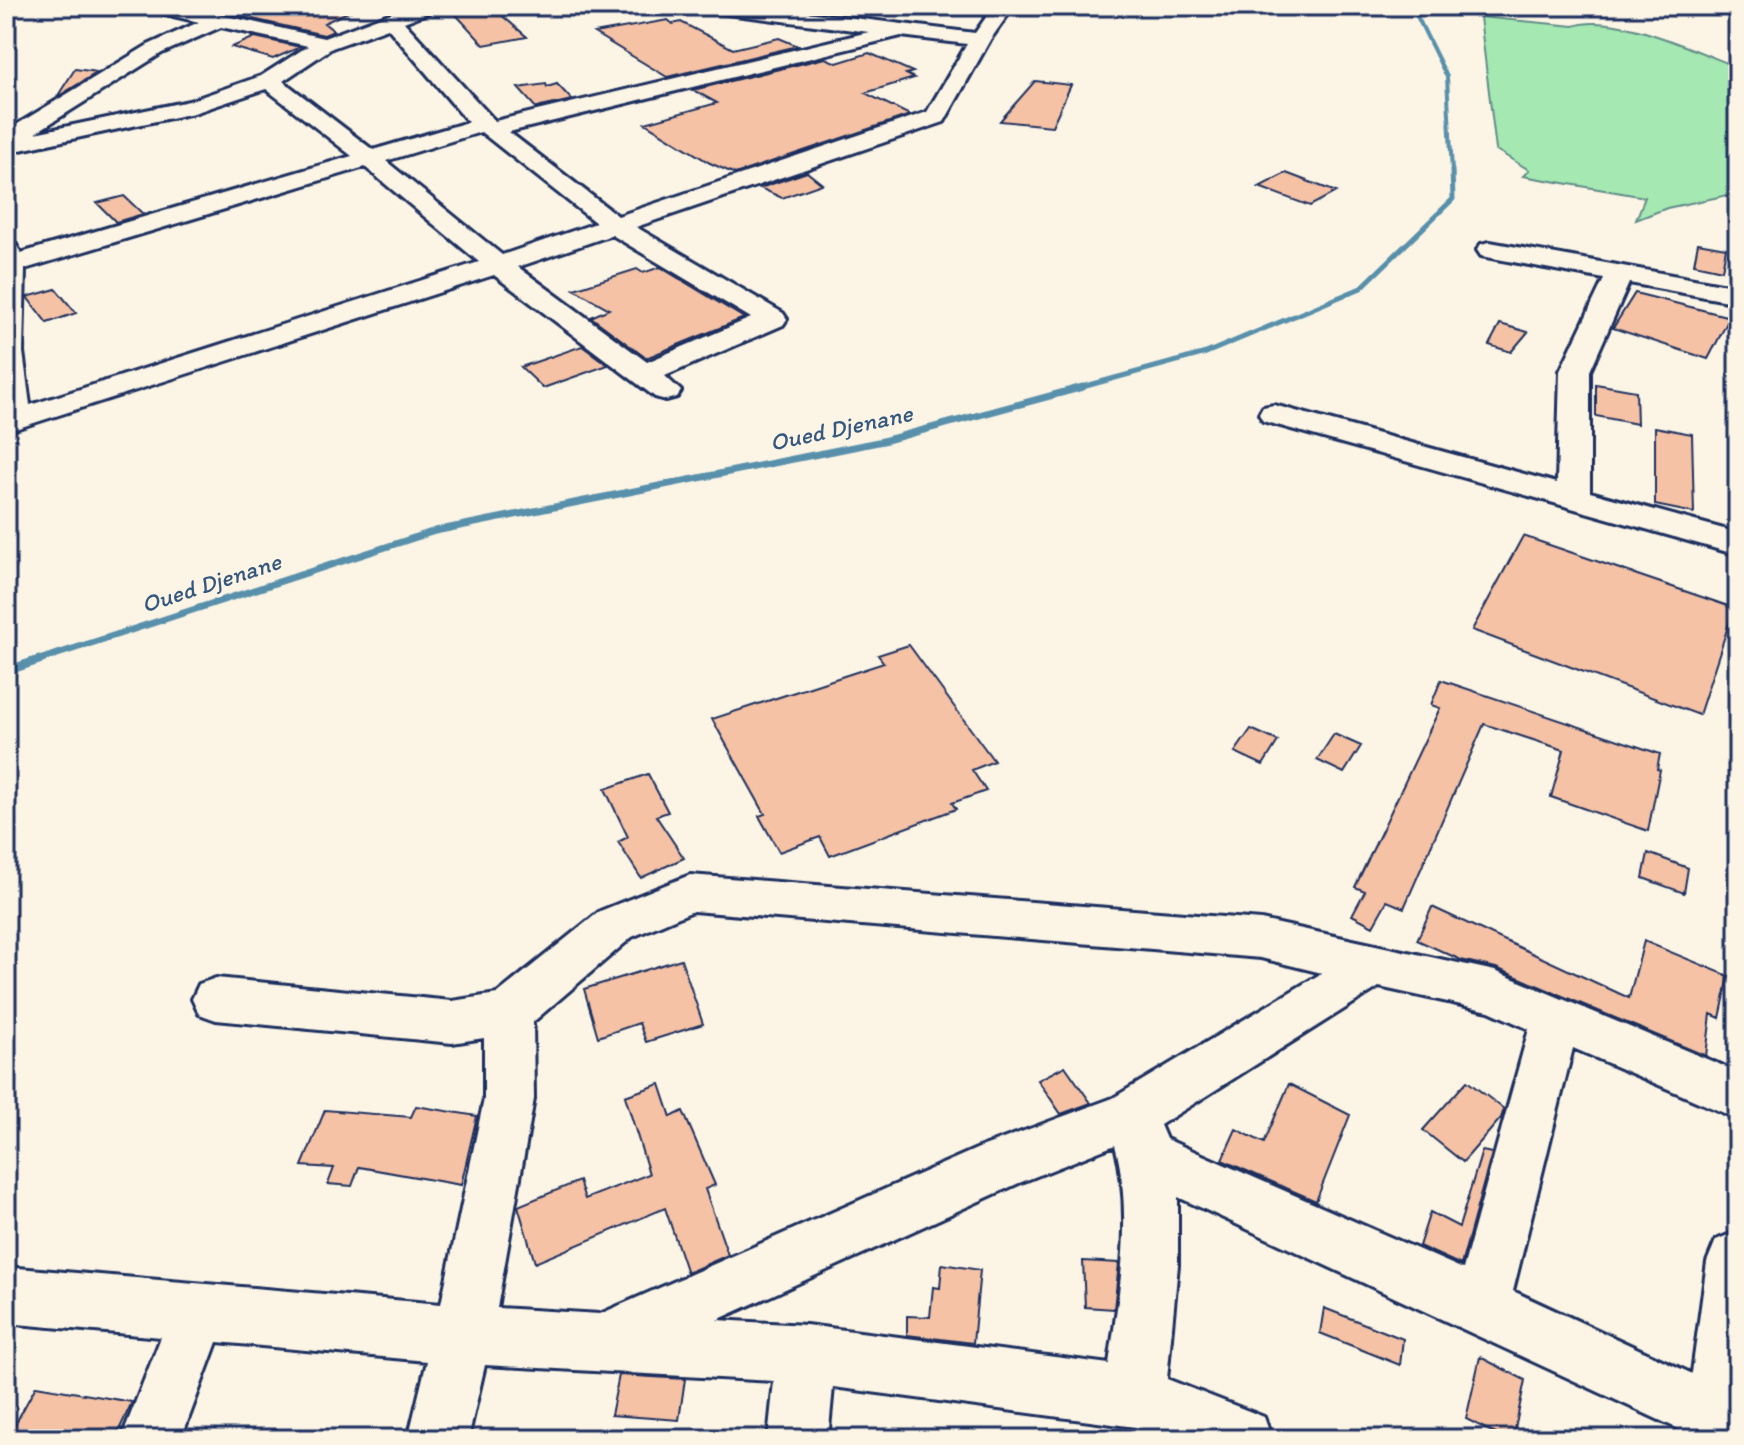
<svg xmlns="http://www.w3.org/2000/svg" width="1744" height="1445" font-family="Itim,sans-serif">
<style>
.green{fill:#a5e8b2;stroke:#608c88;stroke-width:2}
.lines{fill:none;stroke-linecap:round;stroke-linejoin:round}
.stream-far3{stroke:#5990ab;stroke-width:4}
.stream-far2{stroke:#5990ab;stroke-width:5}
.stream-far1{stroke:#5990ab;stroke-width:7}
.stream{stroke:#5990ab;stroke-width:9}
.building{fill:#f5c2a5;stroke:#1b2f5e;stroke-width:2}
.minor-casing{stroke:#1b2f5e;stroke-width:6}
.major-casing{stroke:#1b2f5e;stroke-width:6}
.minor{fill:#fcf5e5;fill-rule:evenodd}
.major{fill:#fcf5e5;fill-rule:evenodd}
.labels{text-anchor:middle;stroke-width:7;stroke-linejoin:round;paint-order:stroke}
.far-water-label{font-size:24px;font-style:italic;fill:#35587e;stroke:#fcf5e5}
</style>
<rect width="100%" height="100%" fill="#fcf5e5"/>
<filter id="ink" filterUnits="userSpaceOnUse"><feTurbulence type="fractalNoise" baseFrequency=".0125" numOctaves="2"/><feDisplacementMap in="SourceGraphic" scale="16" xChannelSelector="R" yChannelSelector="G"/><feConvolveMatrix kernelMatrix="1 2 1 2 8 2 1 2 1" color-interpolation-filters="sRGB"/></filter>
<g filter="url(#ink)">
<path class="green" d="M 1480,17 L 1574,26 C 1616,12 1696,52 1738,67 L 1738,193 L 1667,208 L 1636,220 L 1645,197 L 1523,176 L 1529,170 L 1496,150 Z"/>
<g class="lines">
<path class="stream-far3" d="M 1412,6 L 1447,77 L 1452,172"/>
<path class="stream-far2" d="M 1075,389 L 1206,353 L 1361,288 L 1453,199 L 1452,170"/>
<path class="stream-far1" d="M 33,662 L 435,531 L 883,441 L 1083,387"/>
<path class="stream" d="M 6,671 L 39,660"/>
</g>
<path class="building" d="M 231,6 L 361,6 L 324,23 L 334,31 L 324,35 L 230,14 Z
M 448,6 L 491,6 L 527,37 L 484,45 Z
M 668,20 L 673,24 L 681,22 L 733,49 L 779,38 L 798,46 L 667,77 L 594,33 Z
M 255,37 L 300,47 L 273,59 L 232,47 Z
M 869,53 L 913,72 L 906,74 L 914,78 L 865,93 L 910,115 L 735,174 L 710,163 L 645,123 L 717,103 L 693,90 L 825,58 L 837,63 Z
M 75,69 L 98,72 L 57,97 Z
M 1035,81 L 1071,85 L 1052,126 L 1000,121 Z
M 546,84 L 547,87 L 557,84 L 572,100 L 536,108 L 518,88 Z
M 807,172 L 822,184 L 782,198 L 760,188 Z
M 1286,173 L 1336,192 L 1310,206 L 1259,187 Z
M 124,196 L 143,214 L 116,222 L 97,203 Z
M 1698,243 L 1726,248 L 1722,270 L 1694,264 Z
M 660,267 L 744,318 L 646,358 L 591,317 L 609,309 L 574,289 L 637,269 L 643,273 Z
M 56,289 L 76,313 L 47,323 L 27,297 Z
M 1635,293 L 1730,317 L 1708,359 L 1613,328 Z
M 1500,324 L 1528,332 L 1511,352 L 1489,345 Z
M 582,346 L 608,365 L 543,388 L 521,367 Z
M 1596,384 L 1636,391 L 1637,424 L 1596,416 Z
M 1655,427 L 1692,434 L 1694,513 L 1655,505 Z
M 1523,536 L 1734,608 L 1699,715 L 1472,630 Z
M 909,645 L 994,761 L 972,770 L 986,791 L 952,803 L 956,809 L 830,856 L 820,837 L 779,852 L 759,816 L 765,814 L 712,719 L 884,663 L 878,655 Z
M 1441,680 L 1660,754 L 1657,769 L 1660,770 L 1648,831 L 1551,797 L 1564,750 L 1484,724 L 1404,908 L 1387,901 L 1373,926 L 1352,915 L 1365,891 L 1355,887 L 1440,708 L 1431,705 Z
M 1251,729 L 1278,741 L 1263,765 L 1235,752 Z
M 1334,734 L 1361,746 L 1344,773 L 1317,760 Z
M 648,774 L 668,812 L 656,816 L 684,858 L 641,878 L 618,842 L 628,837 L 605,789 Z
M 1648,853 L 1688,868 L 1684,893 L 1643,878 Z
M 1432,907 L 1629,998 L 1644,941 L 1729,976 L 1720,1018 L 1711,1014 L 1706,1056 L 1496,968 L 1461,960 L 1417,940 Z
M 681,959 L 703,1024 L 646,1042 L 639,1023 L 598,1037 L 584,989 Z
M 1065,1066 L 1091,1103 L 1061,1114 L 1038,1080 Z
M 1467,1081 L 1504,1109 L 1501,1118 L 1463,1162 L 1423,1130 Z
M 660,1084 L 671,1117 L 683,1111 L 715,1185 L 705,1189 L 728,1255 L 687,1273 L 665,1208 L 535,1263 L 518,1206 L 579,1181 L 585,1199 L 649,1174 L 625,1096 Z
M 1289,1084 L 1350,1115 L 1316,1201 L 1222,1160 L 1236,1129 L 1264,1143 Z
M 416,1106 L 477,1116 L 461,1185 L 359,1167 L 352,1186 L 328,1184 L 334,1168 L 302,1166 L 325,1110 L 411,1117 Z
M 1482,1151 L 1492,1153 L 1461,1265 L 1419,1246 L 1430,1212 L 1459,1227 Z
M 1083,1261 L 1119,1263 L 1114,1309 L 1085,1307 Z
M 942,1264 L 980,1270 L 973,1343 L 907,1335 L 907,1316 L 930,1317 L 933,1287 L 940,1288 Z
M 1324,1308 L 1403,1339 L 1400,1365 L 1320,1333 Z
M 1480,1357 L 1525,1380 L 1513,1439 L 1506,1439 L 1466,1419 Z
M 619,1375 L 685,1379 L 679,1420 L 611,1415 Z
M 36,1386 L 132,1402 L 115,1439 L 7,1439 Z"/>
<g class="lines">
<defs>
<path id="minor" d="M 145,6 L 181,6 L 324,38 L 410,6 L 438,6 L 435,10 L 404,22 L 495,121 L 869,32 L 711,12 L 701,6 L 757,6 L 975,33 L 994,6 L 1014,6 L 990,40 L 944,122 L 636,227 L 783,313 L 787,319 L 783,325 L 665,376 L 681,391 L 677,397 L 666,400 L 655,397 L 494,275 L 6,432 L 6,241 L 15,243 L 21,253 L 352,156 L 266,89 L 194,113 L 6,153 L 6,139 L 11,138 L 8,133 L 11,128 L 148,45 L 199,22 L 148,10 ZM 221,27 L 308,46 L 261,76 L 189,101 L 35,133 L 162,53 ZM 388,28 L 468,122 L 373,150 L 283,81 L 332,48 ZM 901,36 L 967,44 L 927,112 L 618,216 L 509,132 ZM 481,132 L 596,223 L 502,255 L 386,161 ZM 365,167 L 479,262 L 30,405 L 23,352 L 25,269 ZM 612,235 L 751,318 L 647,362 L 518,267 Z
M 1490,242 L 1738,287 L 1738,303 L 1629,283 L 1590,371 L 1590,492 L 1738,533 L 1738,555 L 1263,421 L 1259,414 L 1263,407 L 1274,405 L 1557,483 L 1560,371 L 1604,279 L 1481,256 L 1477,250 L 1481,244 Z
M 690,875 L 1261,920 L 1495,971 L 1738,1072 L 1738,1119 L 1573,1048 L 1513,1291 L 1738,1395 L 1738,1439 L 1698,1438 L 1178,1197 L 1178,1265 L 1167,1379 L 1264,1417 L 1272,1439 L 1166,1439 L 1135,1427 L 833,1387 L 828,1439 L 768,1439 L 774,1381 L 485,1365 L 468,1439 L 408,1439 L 427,1361 L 217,1342 L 181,1439 L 121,1439 L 161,1337 L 6,1323 L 6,1267 L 441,1304 L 484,1099 L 484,1038 L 452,1043 L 216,1020 L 199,1014 L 192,999 L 199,984 L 216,978 L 452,1001 L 497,994 L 600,911 ZM 693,911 L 1261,958 L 1322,973 L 1113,1098 L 981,1147 L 600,1314 L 497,1308 L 534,1099 L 533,1022 L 632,937 ZM 1379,987 L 1489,1011 L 1529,1029 L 1463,1269 L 1166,1139 L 1160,1125 ZM 1115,1145 C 1134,1216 1119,1292 1109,1364 L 806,1325 L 717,1320 L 1019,1183 Z"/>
<path id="major" d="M 1738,1231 L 1738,1439 L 1683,1439 L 1707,1262 L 1716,1240 Z"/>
</defs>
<use href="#minor" class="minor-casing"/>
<use href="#major" class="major-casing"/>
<use href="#minor" class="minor"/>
<use href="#major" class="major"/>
</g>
</g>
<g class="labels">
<g class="far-water-label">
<text transform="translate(841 428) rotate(-12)" y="8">Oued Djenane</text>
<text transform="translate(211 583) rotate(-18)" y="8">Oued Djenane</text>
</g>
</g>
<rect width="1744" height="1445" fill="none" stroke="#fcf5e5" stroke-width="32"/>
<rect x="16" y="16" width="1712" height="1413" fill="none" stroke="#1b2f5e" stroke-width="3" filter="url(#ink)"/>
</svg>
